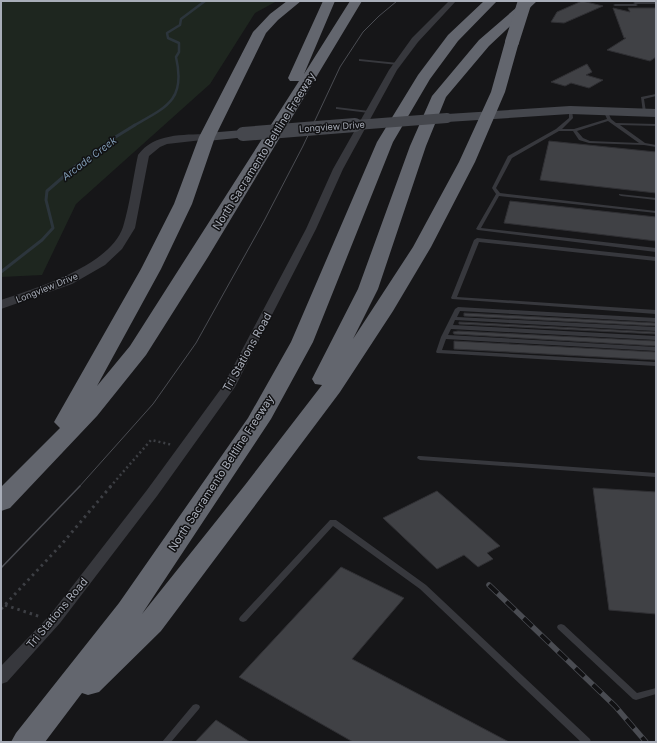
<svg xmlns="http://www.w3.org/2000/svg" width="657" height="743" font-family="Inter,sans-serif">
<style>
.green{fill:#1e261f}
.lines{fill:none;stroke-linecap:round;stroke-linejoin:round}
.stream-far1{stroke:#2c353c;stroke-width:2.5}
.stream{stroke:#2c353c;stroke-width:3}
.building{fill:#404145;stroke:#303034}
.path-far1{stroke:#3d3f44;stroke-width:2.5;stroke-dasharray:2 3;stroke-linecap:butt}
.path{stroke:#3d3f44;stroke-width:3;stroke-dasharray:2.5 4;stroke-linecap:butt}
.service{fill:#37383d;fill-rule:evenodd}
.minor{fill:#37383d;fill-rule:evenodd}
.tertiary{fill:#37383d;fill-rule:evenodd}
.secondary{fill:#45474d;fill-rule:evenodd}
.motorway{fill:#63666e;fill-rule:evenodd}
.tram-far1{stroke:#4a4c52;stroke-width:1}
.tram{stroke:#4a4c52;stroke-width:1.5}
.rail-casing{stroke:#4a4c52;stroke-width:5.5}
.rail{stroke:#111113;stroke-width:4;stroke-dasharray:12;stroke-linecap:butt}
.secondary-bridge-far1{stroke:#45474d;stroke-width:10}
.secondary-bridge{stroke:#45474d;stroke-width:14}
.motorway-bridge{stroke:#63666e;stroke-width:14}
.labels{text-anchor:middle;stroke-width:3;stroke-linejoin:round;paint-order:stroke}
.far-street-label{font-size:9px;fill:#a8adb8;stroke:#111113}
.far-water-label{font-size:10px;font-style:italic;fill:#7f9bb3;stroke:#111113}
.street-label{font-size:11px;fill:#a8adb8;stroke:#111113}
</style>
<rect width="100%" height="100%" fill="#161618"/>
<path class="green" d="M 1,1 L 277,1 L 255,13 L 210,84 L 76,204 L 42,275 L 1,277 Z"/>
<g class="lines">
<path class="stream-far1" d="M 133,126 C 167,107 186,100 176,57 L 179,52 L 179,43 L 168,38 L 167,33 L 180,25 L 181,19 L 205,1"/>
<path class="stream" d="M 1,272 L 42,240 L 53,228 L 46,200 L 47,191 L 77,165 L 99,152 L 109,141 L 135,125"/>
</g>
<path class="building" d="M 582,1 L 603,6 L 564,23 L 551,22 L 557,12 Z
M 613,8 L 630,12 L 628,8 L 656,8 L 656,57 L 650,61 L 607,50 L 626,38 L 624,38 Z
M 587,64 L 592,72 L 586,75 L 603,80 L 589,88 L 571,83 L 565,86 L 551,82 Z
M 549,141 L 656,152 L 656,193 L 540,180 Z
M 510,201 L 656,217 L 656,241 L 504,223 Z
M 464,313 L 656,323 L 656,326 L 464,316 Z
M 459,322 L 656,332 L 656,334 L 459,324 Z
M 458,331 L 656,341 L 656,346 L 454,334 L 453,332 Z
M 454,341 L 656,352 L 656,360 L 454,349 Z
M 593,488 L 656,492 L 656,614 L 609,610 Z
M 437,491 L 500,546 L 487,553 L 493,559 L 478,567 L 464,555 L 437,569 L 383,518 Z
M 341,567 L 404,598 L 352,659 L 509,742 L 353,742 L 239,677 Z
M 216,720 L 250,742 L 195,742 Z"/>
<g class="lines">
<path class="path-far1" d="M 110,487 L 151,440 L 173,445"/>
<path class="path" d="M 5,605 L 41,617
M 1,609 L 61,545 L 111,486"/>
<path class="service" d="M 635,2 L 656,2 L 656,4 L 636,4 L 638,5 L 636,6 L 615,6 L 613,5 L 615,4 L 635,4 L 633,3 Z
M 359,59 L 398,63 L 400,64 L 398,65 L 360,61 L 359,61 Z
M 656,94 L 656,96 L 644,99 L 646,112 L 643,113 L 641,97 Z
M 336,107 L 369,111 L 371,112 L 369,113 L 337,109 L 336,109 Z
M 569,109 L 572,110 L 573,118 L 562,129 L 574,129 L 607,119 L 603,110 L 605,109 L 607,110 L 611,119 L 616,123 L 656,124 L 656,126 L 620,125 L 645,143 L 656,145 L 656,147 L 644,145 L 589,143 L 579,140 L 573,131 L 559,131 L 512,158 L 496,188 L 500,193 L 656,211 L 656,213 L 499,196 L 481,228 L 656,248 L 656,252 L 478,230 L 476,229 L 496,194 L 492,188 L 508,156 L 556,129 L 569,118 ZM 608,121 L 639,143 L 590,141 L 583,138 L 577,131 Z
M 619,194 L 656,198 L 656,200 L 621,196 L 619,195 Z
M 477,238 L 656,257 L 656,261 L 479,242 L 457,297 L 656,310 L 656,314 L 452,299 L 451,298 L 474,240 Z
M 458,307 L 656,318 L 656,322 L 460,311 L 457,317 L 656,327 L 656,331 L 455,320 L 453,325 L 656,336 L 656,340 L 451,329 L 448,335 L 656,347 L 656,351 L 446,339 L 442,350 L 656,362 L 656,366 L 437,353 L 436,352 L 441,337 L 455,309 Z
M 418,456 L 420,456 L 656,473 L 656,477 L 420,460 L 417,458 Z
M 330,520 L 336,520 L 426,585 L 590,739 L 591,742 L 581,742 L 420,589 L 333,526 L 246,621 L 243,622 L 240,621 L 239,619 L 240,617 Z
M 561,624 L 564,625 L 637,693 L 656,688 L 656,694 L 636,700 L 633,699 L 558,629 L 557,627 L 558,625 Z
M 196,704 L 199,705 L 200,707 L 199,709 L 171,742 L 162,742 L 193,705 Z"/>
<path class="minor" d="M 449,1 L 456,1 L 418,42 L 397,70 L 343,169 L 316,229 L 235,387 L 157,496 L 60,623 L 7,682 L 1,684 L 1,666 L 50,615 L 147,490 L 223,386 L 306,229 L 333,169 L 389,70 L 412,38 Z"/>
<path class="tertiary" d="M 207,134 L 211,135 L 212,137 L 211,139 L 167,144 L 160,147 L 149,156 L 135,228 L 122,249 L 105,265 L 72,284 L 1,309 L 1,300 C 36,288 110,266 123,227 C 130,204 133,178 138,155 C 154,133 183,135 207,134 Z"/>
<path class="secondary" d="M 570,106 L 656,109 L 656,117 L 570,114 L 447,122 L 441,118 L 447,114 Z
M 243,130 L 249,134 L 247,137 L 207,141 L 201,137 L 207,133 Z"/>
<path class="motorway" d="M 287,1 L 301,1 L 278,20 L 266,33 L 215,137 L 192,204 L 161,269 L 97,386 L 130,346 L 299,81 L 290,81 L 288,78 L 323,1 L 335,1 L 304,74 L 350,1 L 362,1 L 208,257 L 146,355 L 97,416 L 10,508 L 1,511 L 1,487 L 60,428 L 54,422 L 141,269 L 174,204 L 199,137 L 253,32 L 270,14 Z
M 484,1 L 497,1 L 458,41 L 430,79 L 393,142 L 313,342 L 271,419 L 142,614 L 245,485 L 322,385 L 315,384 L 312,379 L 358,289 L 410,146 L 432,96 L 479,40 L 524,1 L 537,1 L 489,46 L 446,97 L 426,146 L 378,289 L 353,339 L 413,247 L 459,162 L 491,92 L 505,42 L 507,39 L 517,39 L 519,42 L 505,92 L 475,162 L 431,247 L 393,311 L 340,392 L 161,631 L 99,692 L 88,695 L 82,693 L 45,742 L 11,742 L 16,733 L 119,603 L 248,418 L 291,342 L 377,142 L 418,75 L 448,35 Z"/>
<path class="tram-far1" d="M 79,487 L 153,404 L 196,343 L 264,221 L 303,146 L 340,67 L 363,32 L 379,16 L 397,1"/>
<path class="tram" d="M 1,568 L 80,486"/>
<defs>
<path id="rail" d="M 489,585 L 615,706 L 646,742"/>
</defs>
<use href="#rail" class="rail-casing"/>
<use href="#rail" class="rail"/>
<path class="secondary-bridge-far1" d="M 343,126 L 447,118"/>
<path class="secondary-bridge" d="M 243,134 L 355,125"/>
<path class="motorway-bridge" d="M 512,42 L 525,1"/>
</g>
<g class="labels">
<g class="far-street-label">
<text transform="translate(332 127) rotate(-4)" y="3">Longview Drive</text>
<text transform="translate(47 288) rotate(-22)" y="3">Longview Drive</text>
</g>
<g class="far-water-label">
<text transform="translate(89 158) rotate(-37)" y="4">Arcade Creek</text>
</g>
<g class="street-label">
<text transform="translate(264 151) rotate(-58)" y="4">North Sacramento Beltline Freeway</text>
<text transform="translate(247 352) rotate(-61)" y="4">Tri Stations Road</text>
<text transform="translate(221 473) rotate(-57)" y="4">North Sacramento Beltline Freeway</text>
<text transform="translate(57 613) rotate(-50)" y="4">Tri Stations Road</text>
</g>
</g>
<rect width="657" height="743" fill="none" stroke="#a8adb8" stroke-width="4"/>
</svg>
